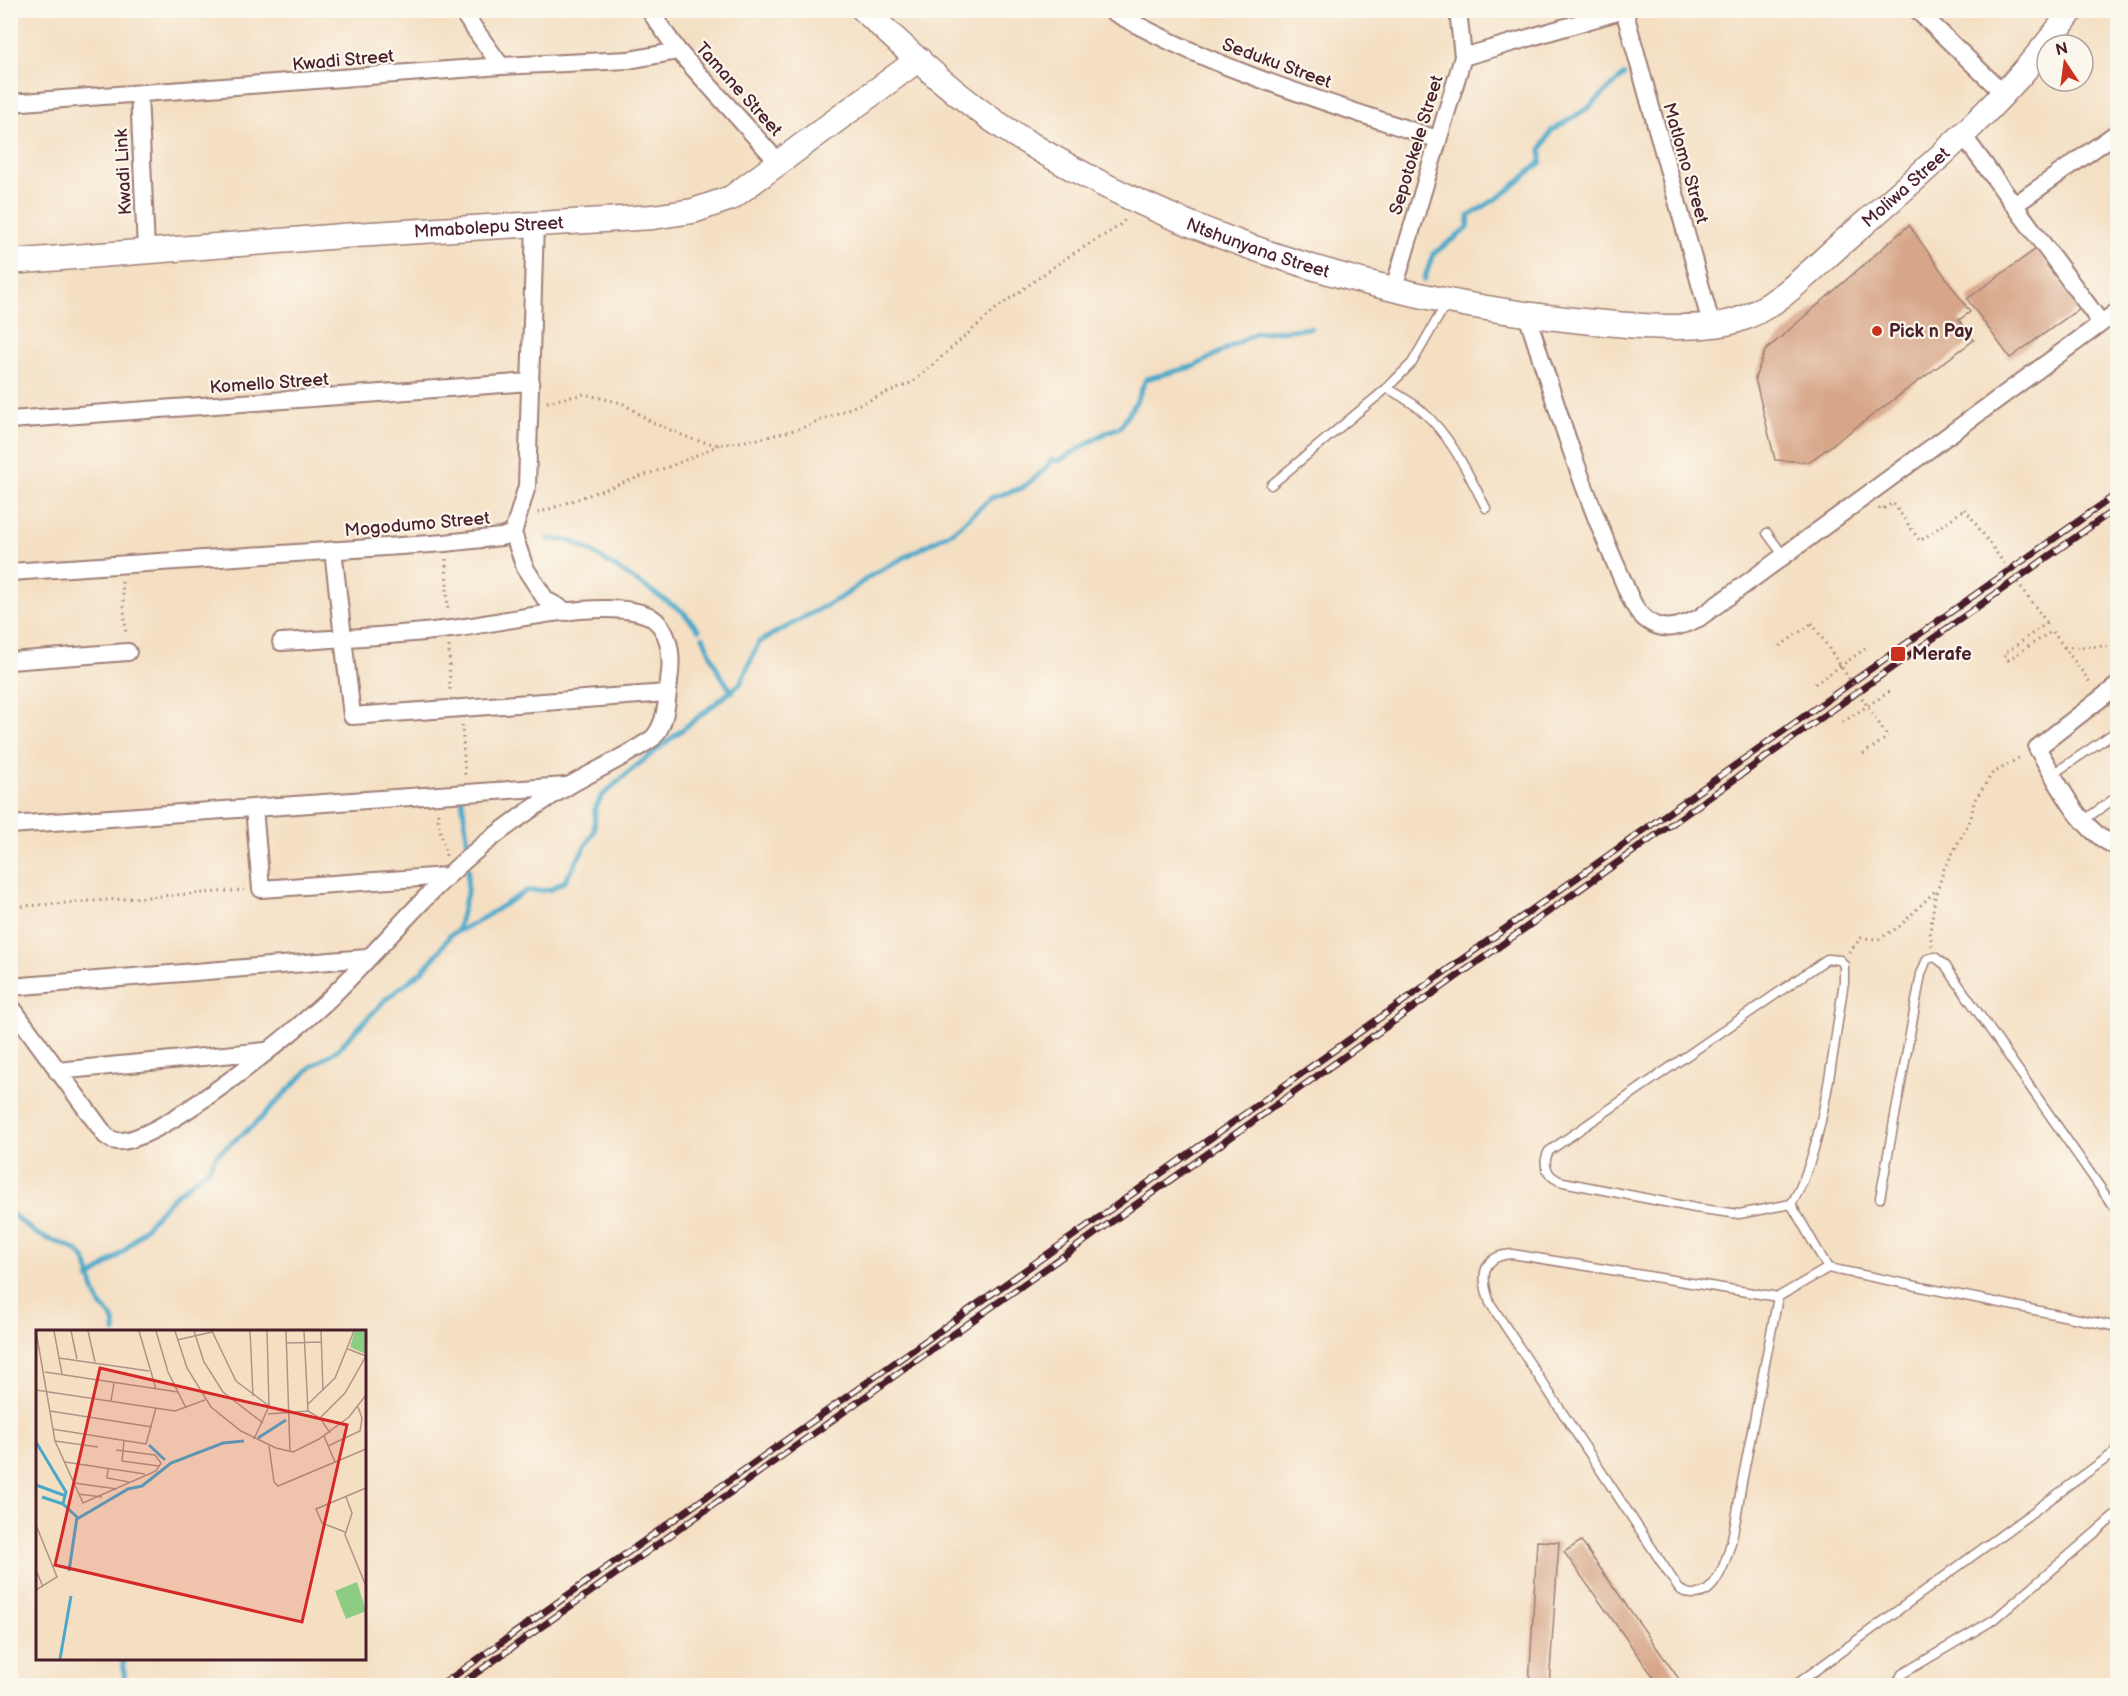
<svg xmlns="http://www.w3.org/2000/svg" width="2128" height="1696" font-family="'Balsamiq Sans',sans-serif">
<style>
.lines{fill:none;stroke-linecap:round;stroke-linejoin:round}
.stream{stroke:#4aa9c9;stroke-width:5}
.building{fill:#d7a688}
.lane-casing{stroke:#9f7f77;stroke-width:11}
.street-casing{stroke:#9f7f77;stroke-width:20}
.secondary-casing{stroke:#9f7f77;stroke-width:27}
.path{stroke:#9f7f77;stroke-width:3;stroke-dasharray:1.5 4.5;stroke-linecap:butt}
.lane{stroke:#fff;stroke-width:8}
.street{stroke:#fff;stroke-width:16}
.secondary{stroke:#fff;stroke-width:24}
.rail-casing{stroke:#4a1f2b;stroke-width:7}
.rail{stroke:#fbf7ec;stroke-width:4.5;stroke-dasharray:14;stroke-linecap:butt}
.path-bridge{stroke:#9f7f77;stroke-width:3;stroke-dasharray:1.5 4.5;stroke-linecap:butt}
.poi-dot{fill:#c8321e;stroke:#fbf7ec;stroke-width:2}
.labels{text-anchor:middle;stroke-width:4.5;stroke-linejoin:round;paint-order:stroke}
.street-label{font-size:18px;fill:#4a1f2b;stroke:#fbf7ec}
.poi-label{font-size:18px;font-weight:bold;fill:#4a1f2b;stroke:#fbf7ec;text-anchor:start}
.inset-river{fill:none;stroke:#4aa9c9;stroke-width:3}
.inset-road{fill:none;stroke:#b09286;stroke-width:1.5}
.view{fill:#d62828;fill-opacity:0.15;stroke:#d62828;stroke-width:3}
.inset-edge{fill:none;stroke:#4a1f2b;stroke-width:3}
</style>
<rect width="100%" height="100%" fill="#fbf7ec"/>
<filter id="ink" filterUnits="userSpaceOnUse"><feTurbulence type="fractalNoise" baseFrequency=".0167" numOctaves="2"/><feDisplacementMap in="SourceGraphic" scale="12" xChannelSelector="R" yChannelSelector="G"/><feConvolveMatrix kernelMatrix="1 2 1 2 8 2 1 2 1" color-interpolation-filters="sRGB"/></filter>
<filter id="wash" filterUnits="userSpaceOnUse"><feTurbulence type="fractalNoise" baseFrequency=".008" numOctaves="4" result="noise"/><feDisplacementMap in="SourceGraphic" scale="24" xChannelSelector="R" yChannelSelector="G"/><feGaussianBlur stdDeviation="1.35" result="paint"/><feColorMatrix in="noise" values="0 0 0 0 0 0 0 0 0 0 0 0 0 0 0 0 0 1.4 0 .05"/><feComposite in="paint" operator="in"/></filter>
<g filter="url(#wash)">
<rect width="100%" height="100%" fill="#f4dfc3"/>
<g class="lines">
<path class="stream" d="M 1424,280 L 1433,254 L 1468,228 L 1469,216 L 1505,193 L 1541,162 L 1541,150 L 1551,131 L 1588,108 L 1624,75
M 547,539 L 571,541 L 592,552 L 682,611 L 699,630
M 703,637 L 718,671 L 732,692
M 462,799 L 468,844
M 457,932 L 467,893 L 468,869
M 10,1213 C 19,1219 27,1227 36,1233 C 51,1243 75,1243 85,1260 C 91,1271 91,1288 98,1300 C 104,1313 117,1315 115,1332
M 89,1279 L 124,1251 L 172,1198 L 210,1167 L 216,1155 L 254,1125 L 311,1067 L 337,1050 L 386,999 L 421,972 L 438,953 L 450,935 L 475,923 L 526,891 L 550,890 L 565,881 L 594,831 L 595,808 L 602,796 L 630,771 L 740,684 L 759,642 L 845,595 L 870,576 L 955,530 L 991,498 L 1022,488 L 1044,470 L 1052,460 L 1059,461 L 1105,433 L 1120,427 L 1136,402 L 1146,379 L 1195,366 L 1256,333 L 1311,328
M 123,1658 L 125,1686"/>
</g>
<g id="blocks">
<path class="building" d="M 1909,225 L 1970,312 L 1959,320 L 1974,340 L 1809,462 L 1775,460 L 1755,378 L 1765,351 Z
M 2036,249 L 2080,308 L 2010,358 L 1967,299 Z
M 1537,1541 L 1559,1542 L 1549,1686 L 1529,1686 Z
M 1581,1541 L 1684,1686 L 1660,1686 L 1564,1552 Z"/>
</g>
</g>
<g filter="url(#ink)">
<use href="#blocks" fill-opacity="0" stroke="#9f7f77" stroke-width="1.5"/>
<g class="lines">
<defs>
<path id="lane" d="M 1387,388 C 1399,395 1412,402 1422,411 C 1452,437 1468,474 1486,508
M 1271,485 L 1387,388 L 1412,363 L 1447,302
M 1767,533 L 1783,555
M 2053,774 L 2118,730
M 2084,820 L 2118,796
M 1827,959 L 1840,960 L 1844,965 L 1844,982 C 1834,1042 1823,1156 1791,1204 L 1739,1214 L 1695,1208 L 1563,1182 C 1548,1178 1541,1165 1549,1151 Z
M 1880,1198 L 1921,974 L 1927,959 L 1935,957 L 1945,965 L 2118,1213
M 1791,1204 L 1828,1268
M 1778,1297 C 1766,1359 1754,1420 1742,1482 C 1737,1511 1732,1559 1714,1583 C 1705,1596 1691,1597 1679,1589 L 1490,1303 C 1481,1278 1480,1256 1512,1254 L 1778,1297 L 1828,1268 L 2118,1327
M 1794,1686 L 2118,1450
M 1896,1686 L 1902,1674 L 1995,1619 L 2118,1513"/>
<path id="street" d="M 461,10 L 501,66
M 649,10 L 678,51 L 780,164
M 1110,10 C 1212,69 1326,102 1437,139
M 1624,10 L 1712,327
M 1917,10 L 2002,92
M 1463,57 L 1624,10
M 139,93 L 146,250
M 10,103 L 501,66 L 629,60 L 678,51
M 1962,134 L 2101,323
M 2016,204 L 2118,132
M 1394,288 L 1463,57 L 1458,10
M 1527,315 C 1555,402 1582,490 1620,574 C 1627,589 1633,611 1648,621 C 1665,633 1682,626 1699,618 L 2118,311
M 10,420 L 530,382
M 513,533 L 525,568 L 546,600 L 568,612
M 333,550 L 352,716 L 667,693
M 10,572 L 445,543 L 501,537 L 513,533 L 527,486 L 535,223
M 10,661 L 128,652
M 2118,685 L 2037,748 C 2058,781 2079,832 2118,847
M 254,808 L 261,889 L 447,876
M 10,825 L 566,786
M 10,987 L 367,958
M 10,1005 L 106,1136 C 111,1140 116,1142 122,1141 C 166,1137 296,1031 330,998 C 382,947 427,890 484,844 C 512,822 540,802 570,785 C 598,769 627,756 653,738 C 668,722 667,694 670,673 C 672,653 669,627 649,616 C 608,596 497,624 450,629 C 394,636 337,639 281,642
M 57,1071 L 265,1051"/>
<g id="secondary">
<path id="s1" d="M 864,10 C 910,53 958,99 1012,133 C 1173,235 1376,298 1565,319 C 1610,324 1693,333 1735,321 C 1776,309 1811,270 1843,242 C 1924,172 2010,99 2072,10"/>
<path id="s2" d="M 10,262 L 355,235 L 653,217 L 693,211 L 731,198 L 919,59"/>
</g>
</defs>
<use href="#lane" class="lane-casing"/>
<use href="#street" class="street-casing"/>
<use href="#secondary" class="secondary-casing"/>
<path class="path" d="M 547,402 L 584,394 L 622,403 L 653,423 L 694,440 L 719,445 L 759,439 L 802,428 L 913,382 L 997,308 L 1066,258 L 1116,228 L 1127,218
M 1879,508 L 1881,510 L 1893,503 L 1920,541 L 1965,509
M 538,513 L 676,464 L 719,445
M 446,559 L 448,613
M 122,582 L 126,635
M 2047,623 L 2004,654 L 2008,660 L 2052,631 L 2092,685
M 449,646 L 450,691
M 1780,646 L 1812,623
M 2064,647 L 2118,646
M 1815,684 L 1866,648
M 1843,722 L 1892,690
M 462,725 L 465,776
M 1863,754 L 1888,737
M 438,813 C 437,828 445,841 446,856
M 10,907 L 244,890
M 1932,946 L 1930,931 L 1935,898 L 1944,869 L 1971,819 L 1974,801 L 1992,774 L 2022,756
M 1849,952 L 1861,938 L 1879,939 L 1900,926 L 1937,889"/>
<use href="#lane" class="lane"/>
<use href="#street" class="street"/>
<use href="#secondary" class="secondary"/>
<defs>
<path id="rail" d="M 440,1686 L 2118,493
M 458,1686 L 2118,507"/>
</defs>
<use href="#rail" class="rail-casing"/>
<use href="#rail" class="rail"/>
<path class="path-bridge" d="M 1965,509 L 2047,623
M 1812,623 L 1888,737"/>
</g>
</g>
<g class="poi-dot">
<circle cx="1877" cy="331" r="6"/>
<rect x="1890" y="646" width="16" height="16" rx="3"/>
</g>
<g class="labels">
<g class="street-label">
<text transform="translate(343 60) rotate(-5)" y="6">Kwadi Street</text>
<text transform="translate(1277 63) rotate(20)" y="6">Seduku Street</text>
<text transform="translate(739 89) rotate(48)" y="6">Tamane Street</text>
<text transform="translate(1416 145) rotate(-73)" y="6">Sepotokele Street</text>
<text transform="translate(1686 163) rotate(74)" y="6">Matlomo Street</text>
<text transform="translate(123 172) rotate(-93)" y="6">Kwadi Link</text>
<text dy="6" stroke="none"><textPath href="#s1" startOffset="1170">Moliwa Street</textPath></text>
<text dy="6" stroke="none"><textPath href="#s2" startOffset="480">Mmabolepu Street</textPath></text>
<text dy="6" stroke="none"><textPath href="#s1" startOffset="465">Ntshunyana Street</textPath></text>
<text transform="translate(269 383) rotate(-4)" y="6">Komello Street</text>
<text transform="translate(417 524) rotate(-5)" y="6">Mogodumo Street</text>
</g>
<g class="poi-label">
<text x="1889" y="337">Pick n Pay</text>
<text x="1912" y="660">Merafe</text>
</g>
</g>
<g transform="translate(36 1330)">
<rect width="330" height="330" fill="#f4dfc3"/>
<path d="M 319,1 L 330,1 L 330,24 L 314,17 ZM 321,252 L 330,281 L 310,289 L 299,261 Z" fill="#8dcc83"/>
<path class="inset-river" d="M 222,108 L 250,90M 0,112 L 30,162 L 27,174 L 41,187 L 33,241M 113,115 L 129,130M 0,155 L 30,166M 6,167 L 27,174M 41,189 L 92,159 L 106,156 L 135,133 L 187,113 L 208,111M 24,329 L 35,266"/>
<path class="inset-road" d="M 0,1 L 19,111 L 47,173 L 120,141 L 125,133 L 119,125 L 80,120M 18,1 L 26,44M 35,1 L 41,29M 52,1 L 59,32M 103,1 L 120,59M 120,1 L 132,42 L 150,78M 139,1 L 151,38 L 175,77 L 205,101 L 240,118 L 257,122 L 283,109 L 313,87 L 330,65M 158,1 L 168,32 L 187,62 L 227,93M 176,1 L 200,51 L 233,76M 214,1 L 217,66M 250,1 L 254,122M 268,1 L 272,81M 285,1 L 287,61M 141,10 L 176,2M 250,13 L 286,12M 312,19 L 330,26M 23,28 L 113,41M 9,42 L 142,62M 0,60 L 139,81 L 169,70M 75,71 L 78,53M 271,75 L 299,48 L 318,1M 14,81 L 116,97M 232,84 L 272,81 L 284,88 L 294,103M 284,88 L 309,63 L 330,26M 16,99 L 110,114M 288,106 L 299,132M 218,109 L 233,76 L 231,1M 19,111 L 62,117M 88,111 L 86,131 L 123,136M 110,114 L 120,78M 233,116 L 238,152 L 242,156 L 330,119M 292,116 L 324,101 L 326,88 L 322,77M 29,132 L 109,144M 72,139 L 71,148 L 93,152M 38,153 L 81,159M 42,164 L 66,167M 310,167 L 316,183 L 309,205 L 330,256M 0,195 L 21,247 L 0,260M 309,202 L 286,193 L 280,179 L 330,158M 0,240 L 7,257"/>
<path class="view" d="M 64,38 L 311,95 L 266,292 L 19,235 Z"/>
<rect width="330" height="330" class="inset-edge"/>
</g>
<rect width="2128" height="1696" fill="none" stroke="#fbf7ec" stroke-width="36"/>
<g transform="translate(2065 63) rotate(347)"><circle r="28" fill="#fbf7ec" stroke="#b4a19f" stroke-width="1.5"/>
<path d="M0-4.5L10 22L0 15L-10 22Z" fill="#c8321e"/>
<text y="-9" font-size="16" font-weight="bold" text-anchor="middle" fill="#4a1f2b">N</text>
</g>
</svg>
